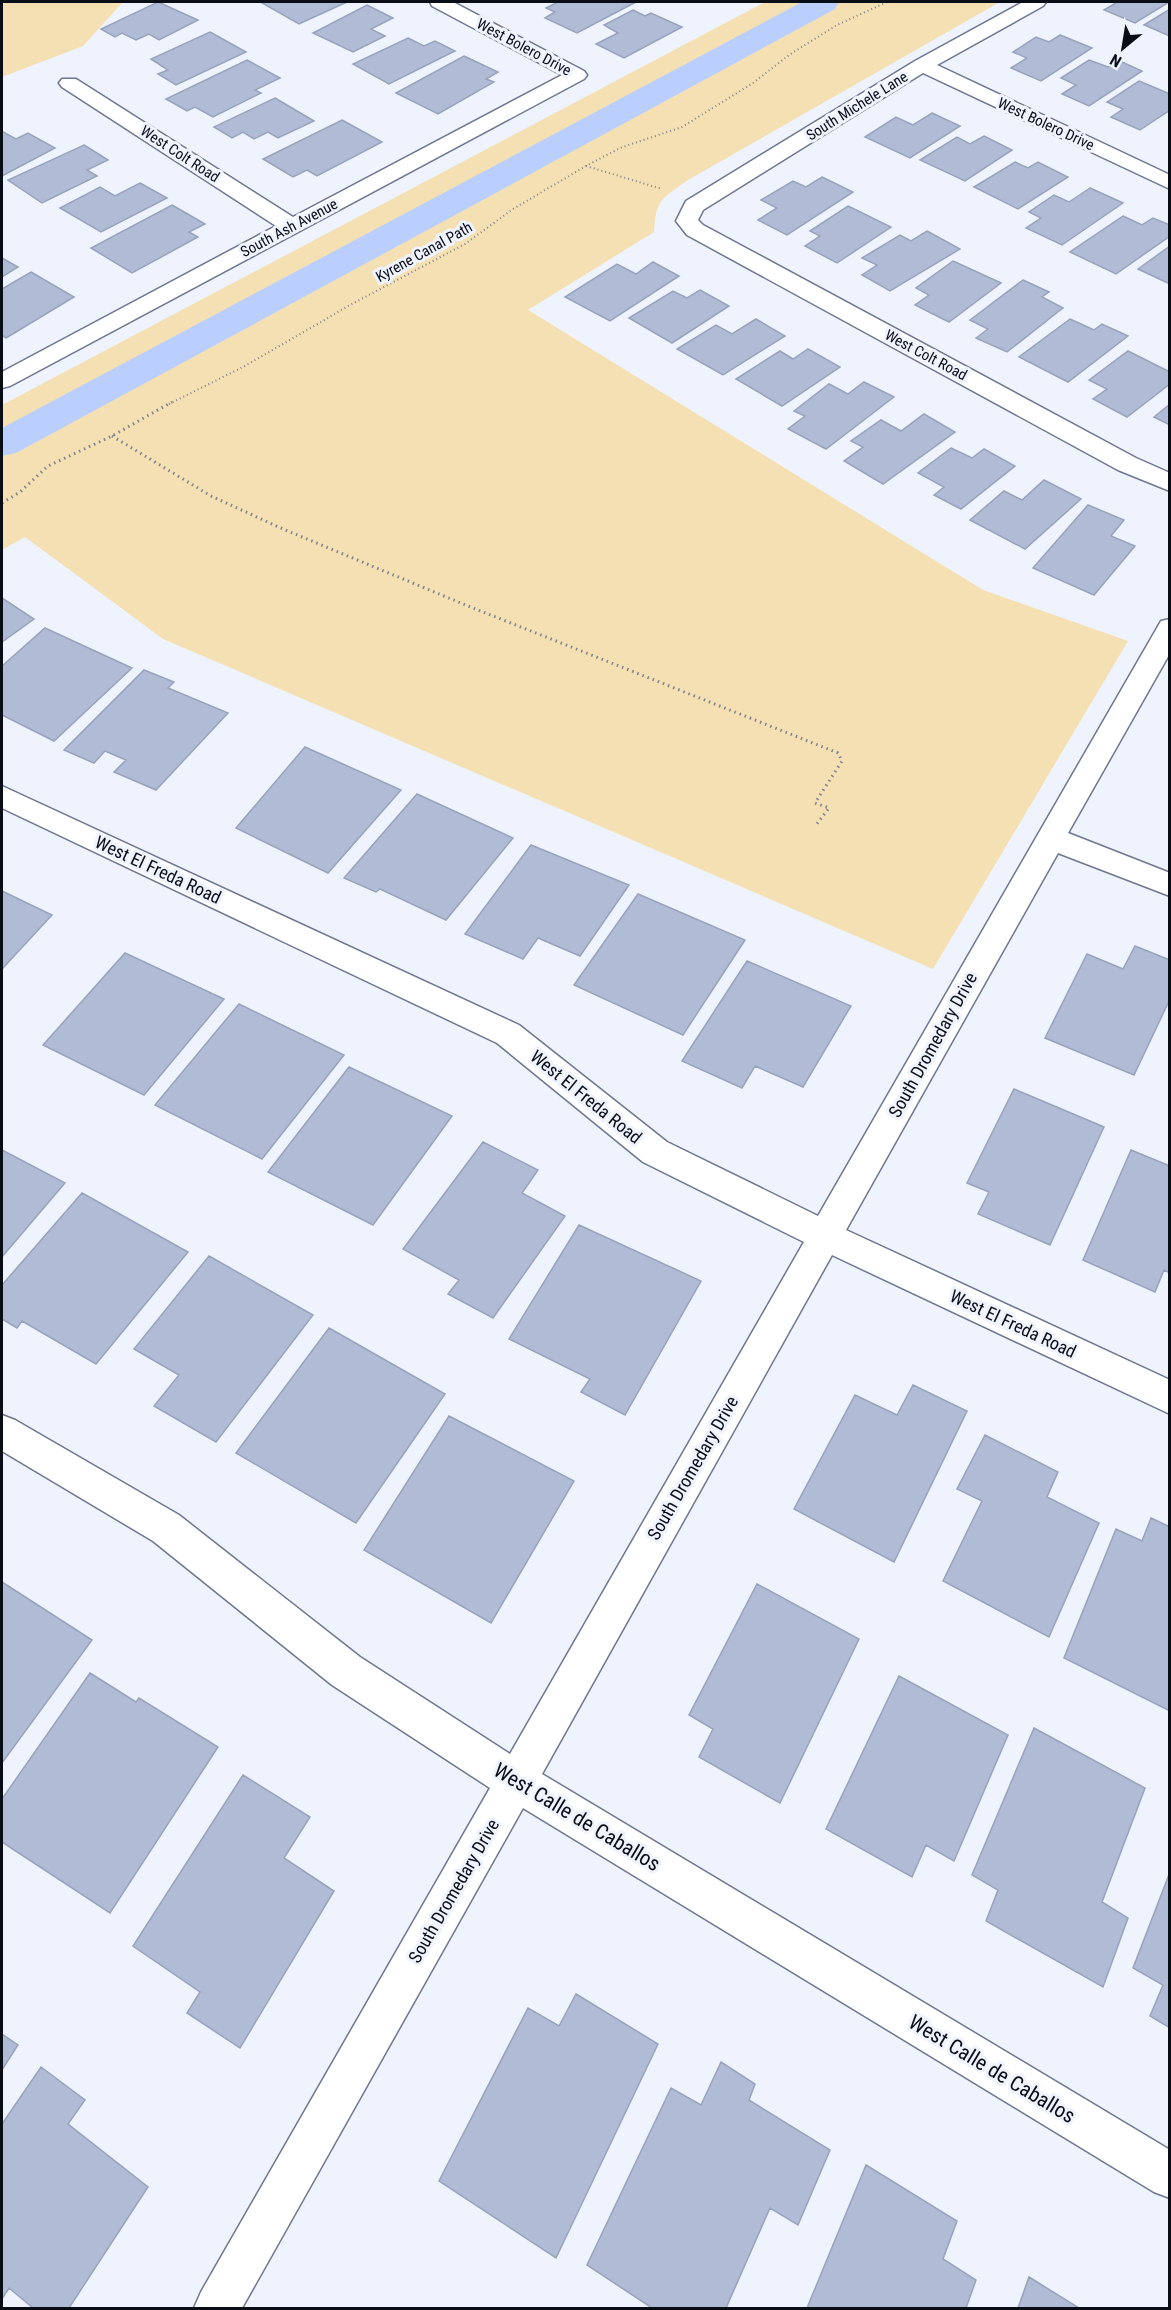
<svg xmlns="http://www.w3.org/2000/svg" width="1171" height="2310" font-family="'Roboto Condensed',sans-serif">
<style>
.green{fill:#f4e0b3}
.lines{fill:none;stroke-linecap:round;stroke-linejoin:round}
.canal{fill:#bacffe;fill-rule:evenodd}
.building{fill:#b0bcd6;stroke:#97a3bc;stroke-width:1.5}
.street-casing{stroke:#6d778f;stroke-width:3}
.path-far1{stroke:#7f838d;stroke-width:2;stroke-dasharray:1 3;stroke-linecap:butt}
.path{stroke:#7f838d;stroke-width:3;stroke-dasharray:1.5 4;stroke-linecap:butt}
.street{fill:#fff;fill-rule:evenodd}
.labels{text-anchor:middle;stroke-width:6;stroke-linejoin:round;paint-order:stroke}
.far-street-label{font-size:15px;fill:#090d16;stroke:#eef3fe}
.street-label{font-size:18px;fill:#090d16;stroke:#eef3fe}
.near-street-label{font-size:21px;fill:#090d16;stroke:#eef3fe}
</style>
<rect width="100%" height="100%" fill="#eef3fe"/>
<path class="green" d="M 2,2 L 123,2 L 83,46 L 2,77 Z
M 765,2 L 1000,2 L 688,180 C 662,199 656,198 654,232 L 528,310 L 983,590 L 1128,641 L 933,969 L 163,639 L 25,537 L 2,550 L 2,405 Z"/>
<g class="lines">
<path class="canal" d="M 802,2 L 839,2 L 835,9 L 16,453 L 2,456 L 2,428 Z"/>
</g>
<path class="building" d="M 158,2 L 198,20 L 159,40 L 149,34 L 136,40 L 122,33 L 115,37 L 101,29 Z
M 265,2 L 347,2 L 299,24 L 262,3 Z
M 558,2 L 636,2 L 577,33 L 545,18 L 555,12 L 546,8 Z
M 1113,2 L 1169,2 L 1135,23 L 1104,10 L 1116,3 Z
M 367,5 L 393,18 L 371,29 L 385,36 L 353,52 L 313,33 Z
M 1170,9 L 1170,36 L 1144,25 Z
M 633,10 L 645,16 L 651,13 L 682,27 L 624,58 L 596,44 L 618,33 L 604,25 Z
M 210,32 L 246,52 L 176,85 L 158,74 L 168,70 L 151,59 Z
M 1060,35 L 1092,48 L 1041,81 L 1011,68 L 1027,58 L 1013,52 L 1036,37 L 1049,42 Z
M 408,38 L 424,46 L 435,41 L 455,51 L 389,84 L 353,64 Z
M 464,56 L 498,72 L 486,79 L 494,82 L 438,114 L 396,93 Z
M 247,60 L 280,78 L 255,90 L 261,93 L 213,117 L 195,107 L 187,111 L 166,99 Z
M 1089,60 L 1108,67 L 1118,60 L 1142,71 L 1089,106 L 1062,94 L 1076,85 L 1061,78 Z
M 1139,81 L 1170,94 L 1170,110 L 1140,130 L 1111,117 L 1123,109 L 1107,102 Z
M 275,98 L 314,121 L 278,138 L 268,132 L 254,139 L 243,132 L 232,138 L 214,127 Z
M 932,113 L 960,126 L 910,158 L 865,137 L 896,117 L 913,125 Z
M 342,120 L 382,142 L 317,176 L 307,170 L 293,177 L 263,159 Z
M 3,132 L 16,139 L 28,133 L 55,148 L 2,176 L 2,133 Z
M 984,136 L 1012,150 L 965,181 L 920,160 L 957,137 L 970,144 Z
M 84,145 L 108,160 L 87,170 L 97,176 L 42,203 L 8,180 Z
M 1015,162 L 1028,168 L 1038,162 L 1068,177 L 1018,209 L 974,187 Z
M 822,177 L 853,192 L 787,235 L 758,220 L 777,208 L 761,200 L 793,181 L 806,187 Z
M 140,183 L 167,198 L 101,232 L 60,208 L 100,187 L 115,196 Z
M 1090,188 L 1123,203 L 1062,245 L 1026,228 L 1041,218 L 1029,212 L 1054,195 L 1069,202 Z
M 172,205 L 205,224 L 189,232 L 198,237 L 132,273 L 91,248 Z
M 848,206 L 891,227 L 837,263 L 805,246 L 820,236 L 810,231 Z
M 1123,216 L 1142,225 L 1153,218 L 1170,225 L 1170,236 L 1116,274 L 1070,252 Z
M 927,231 L 960,249 L 890,291 L 862,275 L 877,265 L 862,258 L 900,235 L 911,241 Z
M 1170,246 L 1170,284 L 1138,269 Z
M 2,258 L 18,267 L 2,277 Z
M 953,261 L 1001,283 L 949,322 L 915,305 L 929,295 L 916,288 Z
M 653,262 L 679,276 L 610,321 L 565,297 L 617,264 L 636,274 Z
M 31,272 L 74,297 L 6,338 L 2,335 L 2,289 Z
M 1023,280 L 1049,292 L 1042,297 L 1063,308 L 1007,352 L 976,338 L 988,329 L 970,320 Z
M 700,290 L 729,306 L 672,343 L 629,318 L 673,291 L 687,298 Z
M 756,319 L 785,336 L 723,375 L 677,349 L 716,325 L 732,334 Z
M 1070,319 L 1094,330 L 1102,324 L 1128,336 L 1068,382 L 1019,357 Z
M 808,349 L 840,367 L 782,406 L 736,379 L 780,351 L 793,359 Z
M 1128,351 L 1170,372 L 1170,384 L 1127,417 L 1093,399 L 1107,389 L 1089,380 Z
M 864,382 L 894,397 L 826,449 L 788,429 L 805,416 L 794,411 L 829,384 L 848,394 Z
M 1170,404 L 1170,425 L 1154,417 Z
M 924,414 L 955,432 L 883,484 L 844,461 L 863,447 L 851,441 L 881,420 L 901,431 Z
M 951,448 L 972,458 L 984,449 L 1015,466 L 961,509 L 934,495 L 944,487 L 918,473 Z
M 1044,480 L 1081,499 L 1025,549 L 970,520 L 1004,491 L 1022,500 Z
M 1088,505 L 1124,520 L 1111,536 L 1135,546 L 1094,595 L 1033,568 Z
M 2,598 L 34,619 L 2,642 Z
M 45,628 L 132,668 L 54,741 L 2,715 L 2,666 Z
M 144,670 L 174,682 L 168,688 L 228,713 L 156,790 L 114,772 L 126,760 L 105,751 L 94,763 L 64,750 Z
M 305,747 L 401,790 L 328,873 L 236,828 Z
M 417,794 L 513,838 L 446,920 L 380,889 L 376,892 L 344,878 Z
M 531,845 L 629,885 L 580,956 L 538,938 L 523,959 L 465,934 Z
M 2,891 L 52,915 L 2,969 Z
M 638,894 L 745,940 L 683,1035 L 574,985 Z
M 1135,946 L 1170,960 L 1170,999 L 1134,1075 L 1045,1038 L 1087,954 L 1123,969 Z
M 125,953 L 224,999 L 144,1095 L 43,1045 Z
M 747,961 L 851,1006 L 803,1087 L 755,1066 L 742,1088 L 682,1061 Z
M 239,1004 L 344,1055 L 262,1159 L 155,1105 Z
M 349,1067 L 452,1116 L 373,1225 L 268,1172 Z
M 1014,1089 L 1104,1127 L 1050,1245 L 978,1214 L 989,1192 L 967,1183 Z
M 483,1142 L 538,1170 L 522,1193 L 565,1216 L 493,1318 L 448,1294 L 459,1280 L 403,1249 Z
M 2,1150 L 65,1183 L 2,1257 Z
M 1131,1150 L 1170,1166 L 1170,1273 L 1164,1270 L 1155,1292 L 1083,1260 Z
M 82,1193 L 188,1252 L 96,1364 L 22,1321 L 17,1328 L 2,1319 L 2,1285 Z
M 579,1225 L 701,1281 L 625,1415 L 581,1392 L 590,1379 L 509,1339 Z
M 209,1256 L 313,1315 L 216,1442 L 154,1406 L 179,1375 L 134,1349 Z
M 329,1328 L 445,1394 L 356,1523 L 236,1453 Z
M 913,1385 L 967,1411 L 894,1562 L 794,1509 L 855,1395 L 897,1415 Z
M 449,1416 L 574,1481 L 491,1623 L 364,1550 Z
M 985,1435 L 1058,1472 L 1047,1497 L 1099,1523 L 1049,1637 L 943,1581 L 982,1501 L 957,1489 Z
M 1151,1518 L 1170,1527 L 1170,1711 L 1064,1658 L 1116,1529 L 1142,1541 Z
M 2,1582 L 92,1640 L 2,1763 Z
M 757,1584 L 859,1639 L 780,1803 L 699,1757 L 713,1729 L 689,1715 Z
M 90,1673 L 136,1702 L 139,1698 L 218,1747 L 110,1913 L 2,1842 L 2,1799 Z
M 899,1676 L 1008,1735 L 954,1861 L 926,1845 L 912,1877 L 826,1829 Z
M 1034,1728 L 1145,1788 L 1102,1902 L 1128,1918 L 1103,1987 L 986,1921 L 998,1890 L 972,1875 Z
M 243,1775 L 310,1817 L 284,1858 L 334,1891 L 240,2048 L 187,2013 L 200,1992 L 133,1946 Z
M 1170,1872 L 1170,2028 L 1150,2016 L 1163,1985 L 1133,1968 Z
M 576,1994 L 658,2044 L 556,2258 L 439,2181 L 528,2008 L 559,2026 Z
M 2,2034 L 18,2045 L 2,2070 Z
M 721,2062 L 755,2084 L 749,2100 L 830,2150 L 798,2225 L 770,2208 L 726,2308 L 652,2308 L 587,2265 L 671,2088 L 701,2105 Z
M 41,2067 L 85,2100 L 68,2124 L 148,2187 L 69,2308 L 33,2308 L 9,2288 L 2,2299 L 2,2124 Z
M 866,2165 L 957,2221 L 943,2259 L 976,2280 L 966,2308 L 807,2308 Z
M 1029,2277 L 1079,2308 L 1018,2308 Z"/>
<g class="lines">
<defs>
<path id="street" d="M 430,2 L 453,2 L 584,71 L 587,75 L 584,79 L 10,386 L 2,388 L 2,372 L 276,226 L 62,87 L 59,83 L 62,79 L 76,79 L 293,217 L 562,75 L 432,6 Z
M 1023,2 L 1046,2 L 1043,6 L 937,65 L 1170,175 L 1170,189 L 923,73 L 703,210 L 698,220 L 703,225 L 1136,458 L 1170,473 L 1170,491 L 1118,470 L 687,235 L 676,221 L 686,201 L 915,61 Z
M 1170,619 L 1170,653 L 1068,833 L 1170,873 L 1170,896 L 1058,853 L 846,1230 L 1170,1380 L 1170,1414 L 832,1255 L 542,1774 L 1170,2150 L 1170,2198 L 1154,2192 L 523,1808 L 242,2308 L 194,2308 L 201,2292 L 490,1788 L 332,1685 L 153,1541 L 2,1451 L 2,1415 L 15,1420 L 179,1515 L 360,1657 L 510,1754 L 804,1242 L 643,1162 L 497,1043 L 2,808 L 2,786 L 519,1025 L 667,1142 L 818,1216 L 1157,628 L 1161,621 Z"/>
</defs>
<use href="#street" class="street-casing"/>
<path class="path-far1" d="M 586,166 L 662,189
M 169,404 L 245,366 L 350,305 L 465,244 L 513,209 L 586,166 L 620,148 L 682,127 L 753,83 L 789,55 L 837,25 L 887,2"/>
<path class="path" d="M 112,436 L 211,496 L 283,529 L 468,606 L 838,753 L 842,761 L 815,803 L 829,808 L 816,825
M 2,503 L 20,492 L 48,466 L 112,436 L 172,402"/>
<use href="#street" class="street"/>
</g>
<g class="labels">
<g class="far-street-label">
<text transform="translate(524 47) rotate(28)" y="5">West Bolero Drive</text>
<text transform="translate(857 106) rotate(-32)" y="5">South Michele Lane</text>
<text transform="translate(1046 124) rotate(25)" y="5">West Bolero Drive</text>
<text transform="translate(180 154) rotate(33)" y="5">West Colt Road</text>
<text transform="translate(289 228) rotate(-28)" y="5">South Ash Avenue</text>
<text transform="translate(424 252) rotate(-29)" y="5">Kyrene Canal Path</text>
<text transform="translate(926 355) rotate(28)" y="5">West Colt Road</text>
</g>
<g class="street-label">
<text transform="translate(158 870) rotate(25)" y="6">West El Freda Road</text>
<text transform="translate(933 1045) rotate(-61)" y="6">South Dromedary Drive</text>
<text transform="translate(586 1097) rotate(39)" y="6">West El Freda Road</text>
<text transform="translate(1013 1324) rotate(25)" y="6">West El Freda Road</text>
<text transform="translate(693 1468) rotate(-60)" y="6">South Dromedary Drive</text>
<text transform="translate(454 1891) rotate(-60)" y="6">South Dromedary Drive</text>
</g>
<g class="near-street-label">
<text transform="translate(577 1817) rotate(31)" y="7">West Calle de Caballos</text>
<text transform="translate(992 2069) rotate(31)" y="7">West Calle de Caballos</text>
</g>
</g>
<rect width="1171" height="2310" fill="none" stroke="#090d16" stroke-width="6"/>
<g transform="translate(1123 48) rotate(210)" stroke="#eef3fe" stroke-width="4.5" paint-order="stroke">
<path d="M0-4.5L10 22L0 15L-10 22Z" fill="#090d16"/>
<text y="-9" font-size="16" font-weight="bold" text-anchor="middle" fill="#090d16">N</text>
</g>
</svg>
